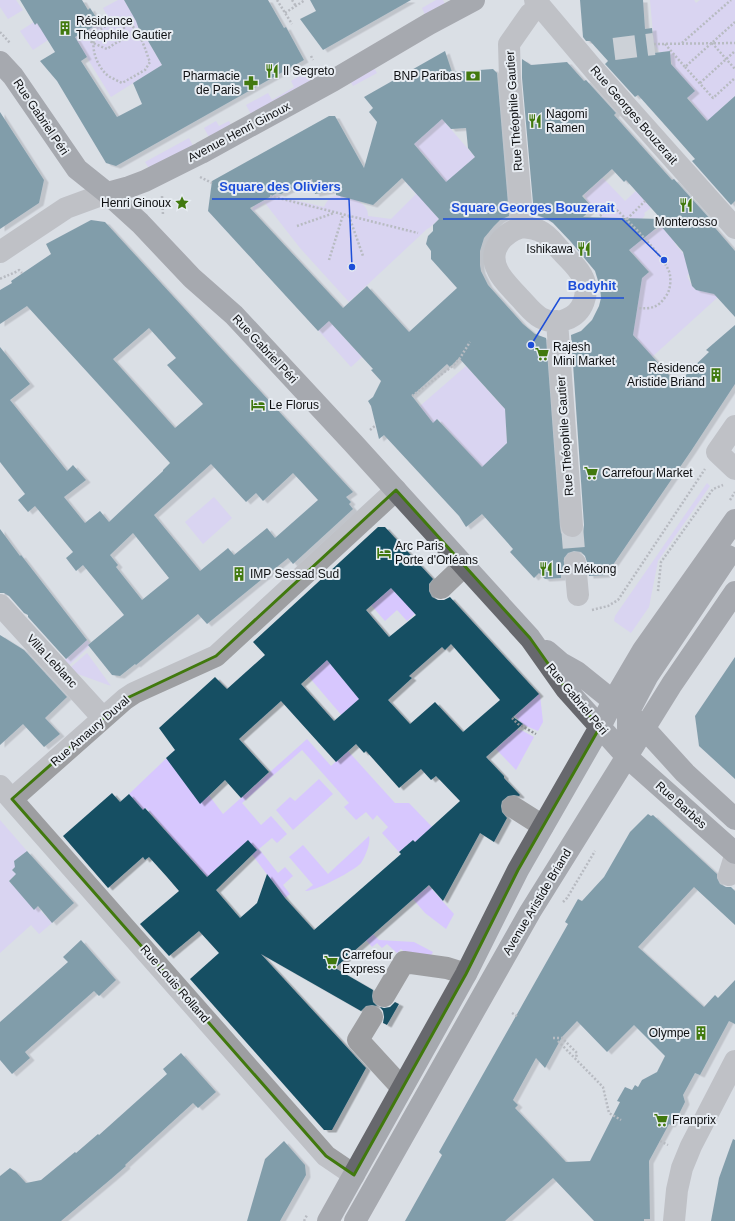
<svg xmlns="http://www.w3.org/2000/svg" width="735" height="1221" font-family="Helvetica,sans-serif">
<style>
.green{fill:#d7c7fe}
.building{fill:#194f64;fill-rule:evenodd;filter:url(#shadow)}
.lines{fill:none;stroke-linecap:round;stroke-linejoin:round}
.minor-tunnel{stroke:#bbc0c5;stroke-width:22;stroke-dasharray:22 11;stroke-linecap:butt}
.path{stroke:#8d9095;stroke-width:2.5;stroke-dasharray:2 2;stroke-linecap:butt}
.minor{stroke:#9d9ea1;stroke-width:22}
.major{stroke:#67686d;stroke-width:22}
.marked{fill:none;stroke:#41790e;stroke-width:3;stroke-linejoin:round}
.labels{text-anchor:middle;stroke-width:4;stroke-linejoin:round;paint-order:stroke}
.poi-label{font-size:12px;fill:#0e0f11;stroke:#e7ecf2;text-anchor:start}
.street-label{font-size:12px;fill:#0e0f11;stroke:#e7ecf2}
.leader{fill:none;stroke:#1d4ed8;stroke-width:1.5}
.callout-dot{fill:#1d4ed8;stroke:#e7ecf2;stroke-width:1.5}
.callout-label{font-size:13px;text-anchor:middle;font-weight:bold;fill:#1d4ed8;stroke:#e7ecf2;stroke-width:4;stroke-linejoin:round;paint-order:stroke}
</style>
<defs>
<filter id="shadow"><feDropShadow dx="4.5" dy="2.5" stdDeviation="0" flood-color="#0004"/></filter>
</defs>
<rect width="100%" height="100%" fill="#dadfe5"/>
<path class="green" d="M 0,0 L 16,0 L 23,10 L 8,19 L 0,7 Z
M 118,0 L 124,0 L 142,30 L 140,31 L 142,35 L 144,34 L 162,65 L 111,97 L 75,38 L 108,17 L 103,8 Z
M 436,0 L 443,0 L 445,4 L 426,17 L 422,8 Z
M 650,0 L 694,0 L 696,3 L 700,0 L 735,0 L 735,96 L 717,112 L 719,115 L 709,123 C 691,102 672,81 670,51 L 660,52 L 654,44 Z
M 34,22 L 35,25 L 37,23 L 51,38 L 33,50 L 20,31 Z
M 374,68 L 377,73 L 353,86 L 350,81 Z
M 310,70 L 315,79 L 251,114 L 246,105 L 268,93 L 272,100 L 294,87 L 291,81 Z
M 442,119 L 475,157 L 424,202 L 439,219 L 429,228 L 427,229 L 349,302 L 300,248 L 265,203 L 253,211 L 252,210 L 255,204 L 274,195 L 324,207 C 326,203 328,199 332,197 C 341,193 360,199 365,207 C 367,209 368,212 368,216 L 391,219 L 416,194 L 407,184 L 431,163 L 414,144 Z
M 216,121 L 219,126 L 229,121 L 231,125 L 209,137 L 204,128 Z
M 189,138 L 193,146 L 149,168 L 145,162 Z
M 603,178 L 625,201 L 637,190 L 636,191 L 651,208 L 644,213 L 645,215 L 642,219 L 652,231 L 657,230 L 661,226 L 676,243 L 675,244 L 696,268 L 687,276 L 692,286 L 696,290 L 707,288 L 718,297 L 652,357 L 630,331 L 634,328 L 642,278 L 649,272 L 588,202 L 584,195 Z
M 329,321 L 362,357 L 351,367 L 318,330 Z
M 466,366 L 502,406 L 509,406 L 511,425 L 506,426 L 507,443 L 465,484 L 464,448 L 438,419 L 421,434 L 405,419 Z
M 707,483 L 710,486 L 658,561 L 649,607 L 631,633 L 614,621 L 615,616 Z
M 214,497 L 232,518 L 203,544 L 185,522 Z
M 391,588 L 399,597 L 402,595 L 417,612 L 407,621 L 397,610 L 385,621 L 371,605 Z
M 87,640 L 91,645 L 66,668 L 61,663 Z
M 320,651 L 346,683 L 363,696 L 354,730 L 309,677 Z
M 87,653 L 111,686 L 75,673 L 70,668 Z
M 539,694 L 540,695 L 543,722 L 538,731 L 524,725 L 515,716 Z
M 517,729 L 519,731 L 521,730 L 534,737 L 516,770 L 496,749 Z
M 307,739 L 331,766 L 348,751 L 395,803 L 409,803 L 435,830 L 416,843 L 413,840 L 399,852 L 382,833 L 388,827 L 377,815 L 373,820 L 366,812 L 356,820 L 344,807 L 349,803 L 302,750 L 242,803 L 261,825 L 271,816 L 287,834 L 277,843 L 272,838 L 259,849 L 278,873 L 285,867 L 293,876 L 283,885 L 290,894 L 285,898 L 244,844 L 207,877 L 187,854 L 177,863 L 159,843 L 169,834 L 146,808 L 143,810 L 129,794 L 175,750 L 223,814 Z
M 319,779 L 333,794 L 293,830 L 276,810 L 290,797 L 295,801 Z
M 0,820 L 27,851 L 14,861 L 16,867 L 12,870 L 16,874 L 9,881 L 11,884 L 14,882 L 52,923 L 39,934 L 31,925 L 0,953 Z
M 369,836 C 371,843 365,857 361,863 C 355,870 315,892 305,891 L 313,885 L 289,857 L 303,845 L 328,874 Z
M 429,886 L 454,914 L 446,929 L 425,913 L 413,899 Z
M 373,934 L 379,940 L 414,942 L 433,952 L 430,957 L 407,954 L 401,949 L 397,953 L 387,944 L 382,948 L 377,943 L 372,947 L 366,940 Z"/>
<path class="building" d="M 20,0 L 82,0 L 88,10 L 90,8 L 100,23 L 75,37 L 87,57 L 81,61 L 117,117 L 142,104 L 133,83 L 162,65 L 144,34 L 141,35 L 136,21 L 124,0 L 268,0 L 284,28 L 286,27 L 304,60 L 116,166 L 106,163 L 57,81 L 40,61 L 55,52 L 37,23 L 35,25 Z
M 310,0 L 411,0 L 323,50 L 300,19 L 316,11 Z
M 580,0 L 643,0 L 645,29 L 652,28 L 654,53 L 670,51 L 671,64 L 695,91 L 687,98 L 707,121 L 735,96 L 735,201 L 731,205 L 692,161 L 695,159 L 672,133 L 638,95 L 635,97 L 605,64 L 608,61 L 590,41 L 586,41 L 583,37 Z
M 445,51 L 452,72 L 493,69 L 497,73 L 509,216 L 500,220 L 494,226 L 484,238 L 480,251 L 480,265 L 481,271 L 488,285 L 523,324 L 535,334 L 546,338 L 560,527 L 561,533 L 566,537 L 573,538 L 579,537 L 583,532 L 584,525 L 571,335 L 581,331 L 592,320 L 599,306 L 601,298 L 600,287 L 595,271 L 571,242 L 553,223 L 547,219 L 534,214 L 522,78 L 522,59 L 531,65 L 567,62 L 584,81 L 586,80 L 616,113 L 614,115 L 672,180 L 674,179 L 711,220 L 710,222 L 735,251 L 735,317 L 714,294 L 696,290 L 692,286 L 683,252 L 660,225 L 629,250 L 649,272 L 642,278 L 633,335 L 679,386 L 688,372 L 709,352 L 706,350 L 735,325 L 735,384 L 691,451 L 606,575 L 589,576 L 587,562 L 585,556 L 581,552 L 574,551 L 568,553 L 564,558 L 564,575 L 561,575 L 561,578 L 545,579 L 539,573 L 534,578 L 510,552 L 513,549 L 482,514 L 466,527 L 459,516 L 384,435 L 379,439 L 371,406 L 368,401 L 373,397 L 381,381 L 371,370 L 373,369 L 329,321 L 318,331 L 208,211 L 212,181 L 329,116 L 335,116 L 364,168 L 377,122 L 369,112 L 373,108 L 364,97 ZM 442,119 L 451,129 L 466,128 L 468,148 L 475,157 L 446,182 L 414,144 ZM 612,169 L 624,182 L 626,180 L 661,219 L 583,217 L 593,208 L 582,196 ZM 402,178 L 439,219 L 433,225 L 433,231 L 428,236 L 426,244 L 431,251 L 431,259 L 457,288 L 409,332 L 367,286 L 343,308 L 250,208 L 277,193 L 281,194 L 312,179 L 315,194 L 336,190 L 336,195 L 373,205 ZM 459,358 L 505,409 L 507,443 L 482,467 L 437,419 L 433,423 L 412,396 L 447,364 L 450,367 Z
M 0,112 L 44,180 L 39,203 L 0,229 Z
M 91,220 L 105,222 L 353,492 L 346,497 L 351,502 L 349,504 L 353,509 L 293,564 L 288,558 L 207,624 L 198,614 L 136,665 L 135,664 L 120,676 L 112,675 L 88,645 L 124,615 L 83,565 L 76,571 L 66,558 L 73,552 L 35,506 L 28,512 L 18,500 L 25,494 L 0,462 L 0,347 L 30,384 L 10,400 L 67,471 L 73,465 L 86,480 L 64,497 L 85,523 L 100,511 L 109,522 L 163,471 L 163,470 L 170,463 L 27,306 L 0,324 L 0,290 L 12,283 L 11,281 L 51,254 L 46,244 ZM 149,328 L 176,358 L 167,365 L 203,404 L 175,428 L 113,359 ZM 211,464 L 246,502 L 256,493 L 263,501 L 293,473 L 318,500 L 275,538 L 267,528 L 234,555 L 228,548 L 200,571 L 154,515 ZM 133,533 L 169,578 L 142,600 L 116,567 L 118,565 L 110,555 Z
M 378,527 L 385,527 L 433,579 L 429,584 L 429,591 L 432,597 L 438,600 L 444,600 L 450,597 L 539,694 L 513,717 L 523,724 L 486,757 L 504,776 L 504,778 L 520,795 L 519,796 L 514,795 L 508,796 L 502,801 L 501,806 L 502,812 L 507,818 L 494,842 L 480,833 L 443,901 L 429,885 L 335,968 L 373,990 L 372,996 L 373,1002 L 377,1006 L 372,1005 L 366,1006 L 361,1011 L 261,954 L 366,1068 L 332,1130 L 324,1130 L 190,979 L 219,953 L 199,931 L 169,956 L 140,924 L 179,891 L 167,877 L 149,857 L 145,860 L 143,857 L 108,888 L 63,836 L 112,793 L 120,802 L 129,794 L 143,810 L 145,808 L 207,877 L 248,840 L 257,850 L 216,890 L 240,918 L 257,903 L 267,874 L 285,898 L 314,930 L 401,854 L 399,852 L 413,840 L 415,842 L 460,801 L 436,776 L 431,780 L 421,769 L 399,788 L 366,751 L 364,753 L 356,744 L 336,762 L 281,701 L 239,739 L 269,772 L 241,798 L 225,780 L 200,804 L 166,758 L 175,750 L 159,728 L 215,677 L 227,689 L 265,655 L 253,642 ZM 391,588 L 416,615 L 389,637 L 366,610 ZM 451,644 L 500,700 L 463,732 L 435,702 L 410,724 L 388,700 L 412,678 L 409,676 L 442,647 L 445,650 ZM 327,660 L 359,699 L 334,721 L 301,684 Z
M 0,529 L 20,556 L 21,555 L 87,640 L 66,659 L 28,617 L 28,615 L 24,613 L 9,596 L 4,593 L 0,593 Z
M 0,635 L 24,650 L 67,697 L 45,718 L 60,734 L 44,747 L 23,724 L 0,745 Z
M 735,657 L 735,779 L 699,746 L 695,716 Z
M 648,814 L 651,816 L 653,815 L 717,874 L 717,878 L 720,884 L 726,887 L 731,887 L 735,891 L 735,925 L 694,887 L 638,947 L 704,1007 L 715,995 L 718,998 L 735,980 L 735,1024 L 729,1021 L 700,1075 L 695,1073 L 683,1095 L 685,1102 L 678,1116 L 675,1117 L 671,1125 L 669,1124 L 649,1161 L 650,1219 L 644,1219 L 644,1221 L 594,1221 L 553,1178 L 505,1221 L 405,1221 L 442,1155 L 439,1152 L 568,924 L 565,922 L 578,899 L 582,901 L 604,877 L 630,832 ZM 577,1021 L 607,1052 L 634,1025 L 665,1056 L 657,1072 L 642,1080 L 638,1087 L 635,1085 L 632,1090 L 625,1087 L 617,1101 L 620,1102 L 590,1161 L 566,1162 L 515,1108 L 518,1105 L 513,1100 L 536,1058 L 545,1068 L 562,1037 Z
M 27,851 L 74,903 L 52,923 L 38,906 L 34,910 L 9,881 L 16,874 L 12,870 L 15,867 L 14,861 Z
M 81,940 L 116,980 L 99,996 L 94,991 L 25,1052 L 30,1058 L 12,1074 L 0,1060 L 0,1022 L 68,962 L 63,957 Z
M 395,1002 L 399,1004 L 387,1025 L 383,1023 L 384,1017 L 383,1011 L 380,1007 L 384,1008 L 390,1007 Z
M 181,1053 L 216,1092 L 198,1108 L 193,1103 L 125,1165 L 126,1166 L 111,1179 L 61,1221 L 0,1221 L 0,1176 L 10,1168 L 16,1172 L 26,1183 L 41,1180 L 75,1152 L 76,1153 L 98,1134 L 99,1135 L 167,1074 L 163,1069 Z
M 733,1139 L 735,1140 L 735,1221 L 711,1221 L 719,1178 Z
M 284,1141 L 305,1165 L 306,1175 L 280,1221 L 247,1221 L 265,1159 Z"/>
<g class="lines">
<path class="minor-tunnel" d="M 614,49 L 654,44
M 572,526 L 575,563"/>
<path class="path" d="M 277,0 L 292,24
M 292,0 L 296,6
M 285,13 L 305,0
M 114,22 C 117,22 121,22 124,22 C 139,24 145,50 150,62 L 145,70 L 122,83 C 118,81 114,79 110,77 C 98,70 87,44 98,32 C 102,27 108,25 114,22 Z
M 0,32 L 10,43
M 81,34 L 93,43 L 107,49 L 114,44 L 124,39 L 124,22
M 682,43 L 731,0
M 712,43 L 735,69
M 654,44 L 735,43
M 665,44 L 685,67 L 735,22
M 311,56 L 313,60
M 685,67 L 713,98 L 735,78
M 700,83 L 735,51
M 200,177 L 212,183
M 162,196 L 163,215
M 270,196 L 418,233
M 349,216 L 363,256
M 600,216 L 608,209 L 613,208 L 618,211 C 630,223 668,260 670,275 C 671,282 670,291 666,296 C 658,308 651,309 637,308
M 627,219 L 645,201
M 297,226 L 334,213
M 329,260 L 343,215
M 0,279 C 7,275 13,274 19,270 L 22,273
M 412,396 L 454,365 L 460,358 L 470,342
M 370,430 L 376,425
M 730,500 L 735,492
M 658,591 L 661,562 L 713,489 L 723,485
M 592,610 L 608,606 L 618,600 L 705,469
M 512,718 L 518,724 L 536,734
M 563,902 L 567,898 L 595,851
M 512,1013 L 517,1016
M 553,1038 L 562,1038 L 577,1053 L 576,1058
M 558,1041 L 603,1087 L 609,1113 L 621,1120
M 660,1141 L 668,1145
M 304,1221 L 307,1215"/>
<path class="minor" d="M 535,0 L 596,72 L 735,228
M 522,227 C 529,228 534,228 540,231 C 549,235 555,245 562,252 C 569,260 579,268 583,278 C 590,293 583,313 567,319 C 559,323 549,322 541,318 C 532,313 526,304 519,297 C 512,289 502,280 498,271 C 487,250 503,233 522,227 Z
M 523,227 L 510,79 L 509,44 L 530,14 L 540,6
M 0,252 L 66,208 L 107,193
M 557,321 L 572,526
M 735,426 L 717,452 L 735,469
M 575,563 L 578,595
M 441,588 L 464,566
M 0,605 L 103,718
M 0,786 L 326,1156 L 354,1175
M 12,799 L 125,699 L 134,693 L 216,656 L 396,490
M 513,807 L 543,826
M 729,875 L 735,856
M 384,996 L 404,962 L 447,968 L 466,974
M 372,1017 L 358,1040 L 402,1088
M 674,1221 L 677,1190 L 682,1168 L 691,1146 L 735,1061"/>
<path class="major" d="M 0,62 L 13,76 L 77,169 L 107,193 L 140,223 L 192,278 L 234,315 L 353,443 L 530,638 L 566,689 L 627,757 L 735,853
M 107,193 L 129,187 L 145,181 L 201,153 L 334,80 L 429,24 L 474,0
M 547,651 L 561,663 L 577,672 L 628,713 L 644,728 L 685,773 L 735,819
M 628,728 L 628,713 L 647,677 L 728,556
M 328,1221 L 466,974 L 518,870 L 600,727 L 613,701 L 643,650 L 735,520
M 355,1221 L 530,912 L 672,684 L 735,592"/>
</g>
<path d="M0 0H735V1221H0ZM 396,490 L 530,638 L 566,689 L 600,727 L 518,870 L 466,974 L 354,1175 L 326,1156 L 12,799 L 125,699 L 216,656 Z" fill="#dadfe5" fill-opacity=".55" fill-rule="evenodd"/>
<path class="marked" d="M 396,490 L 530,638 L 566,689 L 600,727 L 518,870 L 466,974 L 354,1175 L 326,1156 L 12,799 L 125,699 L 216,656 Z"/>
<defs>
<symbol id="building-bare" viewBox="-9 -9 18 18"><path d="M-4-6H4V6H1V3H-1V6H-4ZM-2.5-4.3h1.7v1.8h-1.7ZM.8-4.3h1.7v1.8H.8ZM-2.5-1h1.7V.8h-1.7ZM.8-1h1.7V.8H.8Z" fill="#41790e" stroke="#e7ecf2" stroke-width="2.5" paint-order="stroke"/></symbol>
<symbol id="restaurant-bare" viewBox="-9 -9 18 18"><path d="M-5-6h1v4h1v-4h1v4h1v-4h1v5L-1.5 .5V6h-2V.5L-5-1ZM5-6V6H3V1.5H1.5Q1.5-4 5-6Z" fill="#41790e" stroke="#e7ecf2" stroke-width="2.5" paint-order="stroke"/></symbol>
<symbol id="bank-bare" viewBox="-9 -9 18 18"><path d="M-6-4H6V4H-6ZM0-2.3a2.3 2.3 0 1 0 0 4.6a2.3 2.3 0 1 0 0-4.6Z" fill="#41790e" stroke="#e7ecf2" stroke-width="2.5" paint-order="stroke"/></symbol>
<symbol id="pharmacy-bare" viewBox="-9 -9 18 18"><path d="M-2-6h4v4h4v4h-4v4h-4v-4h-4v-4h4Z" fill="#41790e" stroke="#e7ecf2" stroke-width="2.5" paint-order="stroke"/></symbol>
<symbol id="sight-bare" viewBox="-9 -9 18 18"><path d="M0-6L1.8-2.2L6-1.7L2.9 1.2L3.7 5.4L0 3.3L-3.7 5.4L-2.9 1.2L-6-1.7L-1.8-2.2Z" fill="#41790e" stroke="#e7ecf2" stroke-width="2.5" paint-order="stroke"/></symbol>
<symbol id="supermarket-bare" viewBox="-9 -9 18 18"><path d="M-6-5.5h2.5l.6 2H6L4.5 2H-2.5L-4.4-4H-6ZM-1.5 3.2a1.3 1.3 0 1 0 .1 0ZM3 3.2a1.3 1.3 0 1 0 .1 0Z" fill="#41790e" stroke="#e7ecf2" stroke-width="2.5" paint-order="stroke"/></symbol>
<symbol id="hotel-bare" viewBox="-9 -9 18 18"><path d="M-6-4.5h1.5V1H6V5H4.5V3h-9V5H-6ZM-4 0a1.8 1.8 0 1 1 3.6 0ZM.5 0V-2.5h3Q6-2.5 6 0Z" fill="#41790e" stroke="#e7ecf2" stroke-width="2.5" paint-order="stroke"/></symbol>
</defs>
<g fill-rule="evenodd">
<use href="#building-bare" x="55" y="18" width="20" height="20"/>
<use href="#restaurant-bare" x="262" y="61" width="20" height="20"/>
<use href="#bank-bare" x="463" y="66" width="20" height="20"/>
<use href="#pharmacy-bare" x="241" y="73" width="20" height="20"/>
<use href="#restaurant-bare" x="525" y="111" width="20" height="20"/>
<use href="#sight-bare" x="172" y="193" width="20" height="20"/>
<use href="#restaurant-bare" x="676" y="195" width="20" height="20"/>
<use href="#restaurant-bare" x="574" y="239" width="20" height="20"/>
<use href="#supermarket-bare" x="532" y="344" width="20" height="20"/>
<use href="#building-bare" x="706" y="365" width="20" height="20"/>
<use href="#hotel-bare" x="248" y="395" width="20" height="20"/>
<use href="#supermarket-bare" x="581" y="463" width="20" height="20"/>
<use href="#hotel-bare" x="374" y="543" width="20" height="20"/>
<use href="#restaurant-bare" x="536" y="559" width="20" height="20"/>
<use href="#building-bare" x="229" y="564" width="20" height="20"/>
<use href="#supermarket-bare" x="321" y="952" width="20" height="20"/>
<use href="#building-bare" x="691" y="1023" width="20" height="20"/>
<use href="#supermarket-bare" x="651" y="1110" width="20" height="20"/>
</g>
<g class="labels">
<g class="poi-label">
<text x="76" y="25">Résidence<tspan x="76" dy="14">Théophile Gautier</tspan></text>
<text x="283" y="75">Il Segreto</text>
<text x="240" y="80" text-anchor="end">Pharmacie<tspan x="240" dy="14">de Paris</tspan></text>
<text x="462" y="80" text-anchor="end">BNP Paribas</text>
<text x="546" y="118">Nagomi<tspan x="546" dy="14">Ramen</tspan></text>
<text x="171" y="207" text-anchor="end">Henri Ginoux</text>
<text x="686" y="226" text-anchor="middle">Monterosso</text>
<text x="573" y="253" text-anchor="end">Ishikawa</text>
<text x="553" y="351">Rajesh<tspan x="553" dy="14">Mini Market</tspan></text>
<text x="705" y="372" text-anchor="end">Résidence<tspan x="705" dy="14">Aristide Briand</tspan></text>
<text x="269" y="409">Le Florus</text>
<text x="602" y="477">Carrefour Market</text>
<text x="395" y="550">Arc Paris<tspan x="395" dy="14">Porte d'Orléans</tspan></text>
<text x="557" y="573">Le Mékong</text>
<text x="250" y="578">IMP Sessad Sud</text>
<text x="342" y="959">Carrefour<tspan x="342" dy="14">Express</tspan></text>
<text x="690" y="1037" text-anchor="end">Olympe</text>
<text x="672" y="1124">Franprix</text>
</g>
<g class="street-label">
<text transform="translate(514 111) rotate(-94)" y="4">Rue Théophile Gautier</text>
<text transform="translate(634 115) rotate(49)" y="4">Rue Georges Bouzerait</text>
<text transform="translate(41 117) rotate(56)" y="4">Rue Gabriel Péri</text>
<text transform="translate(239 132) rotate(-28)" y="4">Avenue Henri Ginoux</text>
<text transform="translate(265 349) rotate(47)" y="4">Rue Gabriel Péri</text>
<text transform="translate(565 436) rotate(-94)" y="4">Rue Théophile Gautier</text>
<text transform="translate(52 661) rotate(47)" y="4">Villa Leblanc</text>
<text transform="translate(577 699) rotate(50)" y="4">Rue Gabriel Péri</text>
<text transform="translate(90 731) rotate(-41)" y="4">Rue Amaury Duval</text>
<text transform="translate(681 805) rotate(42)" y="4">Rue Barbès</text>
<text transform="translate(537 902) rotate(-59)" y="4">Avenue Aristide Briand</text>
<text transform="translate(175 984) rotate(49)" y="4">Rue Louis Rolland</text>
</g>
</g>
<path class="leader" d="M352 267L349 199H212M664 260L622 219H443M531 345L560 298H624"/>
<g class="callout-dot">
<circle cx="352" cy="267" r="4"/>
<circle cx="664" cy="260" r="4"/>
<circle cx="531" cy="345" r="4"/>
</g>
<g class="callout-label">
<text x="280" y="191">Square des Oliviers</text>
<text x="533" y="212">Square Georges Bouzerait</text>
<text x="592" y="290">Bodyhit</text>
</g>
</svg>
